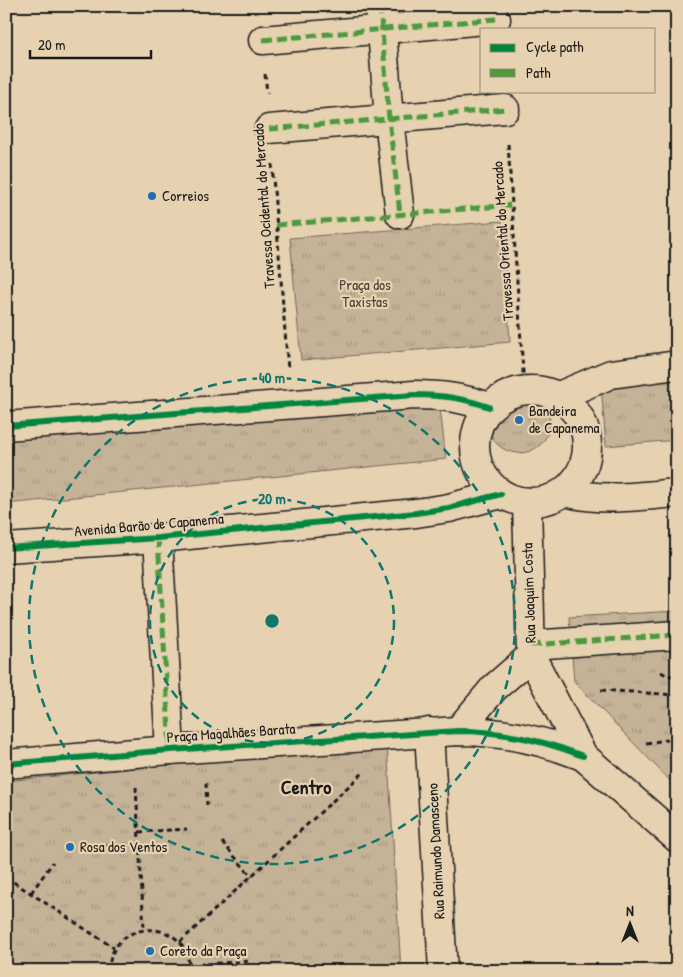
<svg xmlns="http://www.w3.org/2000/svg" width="683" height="977" viewBox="0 0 683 977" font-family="'Patrick Hand',sans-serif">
<defs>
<pattern id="park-tufts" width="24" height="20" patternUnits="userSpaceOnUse" patternTransform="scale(1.25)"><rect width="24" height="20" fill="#c5b398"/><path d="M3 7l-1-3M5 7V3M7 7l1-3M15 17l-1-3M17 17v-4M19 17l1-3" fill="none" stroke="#a99982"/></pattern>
</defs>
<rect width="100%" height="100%" fill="#e6d1b0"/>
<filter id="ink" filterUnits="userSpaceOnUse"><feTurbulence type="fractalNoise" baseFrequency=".02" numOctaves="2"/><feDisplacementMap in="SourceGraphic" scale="10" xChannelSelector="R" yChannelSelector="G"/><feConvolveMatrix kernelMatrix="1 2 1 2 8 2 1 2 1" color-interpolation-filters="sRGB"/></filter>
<g filter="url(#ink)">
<g fill="url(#park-tufts)" stroke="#70685a">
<polygon points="502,221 510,342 301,360 290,238"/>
<polygon points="677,378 677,440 606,446 601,385"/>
<circle cx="519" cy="422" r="31"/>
<polygon points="439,399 446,459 6,504 6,439"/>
<polygon points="677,611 677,788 574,681 569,617"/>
<polygon points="387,743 401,971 6,971 6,781"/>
</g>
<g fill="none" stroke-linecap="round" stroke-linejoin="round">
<g stroke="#1c1c1c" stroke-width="31">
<g id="minor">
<polyline points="380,6 389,119 400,214"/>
<polyline points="263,40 496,19"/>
<polyline points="269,129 505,109"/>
<circle cx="531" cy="446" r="56"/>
<polyline points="559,396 611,374 677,365"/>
<path d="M 6,426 L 414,395 C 442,395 463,398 489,407"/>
<path d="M 565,492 C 602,502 639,496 677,493"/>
<polyline points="527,502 531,656 583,756 677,838"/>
<polyline points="158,538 170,750"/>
<polyline points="6,548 158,538 416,513 449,508 501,494"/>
<polyline points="531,645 677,635"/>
<polyline points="458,731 494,688 531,656"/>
<polyline points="429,732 443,971"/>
<path d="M 6,764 L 170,750 L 458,731 C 503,731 542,740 583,756"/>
</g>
</g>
<g stroke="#1c1c1c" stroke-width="3" stroke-dasharray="5 4" stroke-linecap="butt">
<polyline points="265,74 267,93"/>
<polyline points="508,144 524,387"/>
<polyline points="272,164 288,370"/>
<polyline points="661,672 668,676 677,675"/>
<polyline points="673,676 677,689"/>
<polyline points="601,690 677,695"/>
<polyline points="677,730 674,739 677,746"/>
<polyline points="646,743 674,739"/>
<polyline points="206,783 207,805"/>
<polyline points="136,787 144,929"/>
<polyline points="139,832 187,829"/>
<polyline points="222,842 252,877"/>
<polyline points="95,846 139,844"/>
<polyline points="6,877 114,948"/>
<polyline points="6,892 7,909"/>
<polyline points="31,893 53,862"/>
<polyline points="180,942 363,773"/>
<polyline points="189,965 251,961"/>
<path d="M 109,971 C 109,915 192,917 189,971"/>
</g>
<use href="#minor" stroke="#e6d1b0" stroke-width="28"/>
<g stroke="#4c9a3e" stroke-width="5" stroke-dasharray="10 5" stroke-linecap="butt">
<polyline points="380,6 389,119 400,214"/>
<polyline points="263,40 496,19"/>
<polyline points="269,129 505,109"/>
<polyline points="276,225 513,205"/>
<polyline points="158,538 170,750"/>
<polyline points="531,645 677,635"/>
</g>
<g stroke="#e6d1b0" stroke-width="9">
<g id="cycleway">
<path d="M 6,426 L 414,395 C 442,395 463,398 489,407"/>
<polyline points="6,548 158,538 416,513 449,508 501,494"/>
<path d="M 6,764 L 170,750 L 458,731 C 503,731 542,740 583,756"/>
</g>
</g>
<use href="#cycleway" stroke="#00873e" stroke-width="6"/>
</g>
</g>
<g fill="none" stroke="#0f766e" stroke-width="2.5" stroke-dasharray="9 6">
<circle cx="272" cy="621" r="122"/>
<circle cx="272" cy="621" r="243"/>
</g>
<g fill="#1f6fb2" stroke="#e6d1b0" stroke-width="2">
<circle cx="152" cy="196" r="5"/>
<circle cx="519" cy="420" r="5"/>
<circle cx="70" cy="847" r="5"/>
<circle cx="150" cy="951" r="5"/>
</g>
<g text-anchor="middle" stroke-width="4.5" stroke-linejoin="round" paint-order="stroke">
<g font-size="15" fill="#1c1c1c" stroke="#e6d1b0" text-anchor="start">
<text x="162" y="201">Correios</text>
<text x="529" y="416">Bandeira<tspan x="529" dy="17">de Capanema</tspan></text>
<text x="80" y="852">Rosa dos Ventos</text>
<text x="160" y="956">Coreto da Praça</text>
</g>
<g font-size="15" fill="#1c1c1c" stroke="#e6d1b0">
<text transform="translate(264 206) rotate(-94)" y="5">Travessa Ocidental do Mercado</text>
<text transform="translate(503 241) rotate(-94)" y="5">Travessa Oriental do Mercado</text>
<text transform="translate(149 525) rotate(-5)" y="5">Avenida Barão de Capanema</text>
<text transform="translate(529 593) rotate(-92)" y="5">Rua Joaquim Costa</text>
<text transform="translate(231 733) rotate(-4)" y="5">Praça Magalhães Barata</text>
<text transform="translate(436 851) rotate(-93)" y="5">Rua Raimundo Damasceno</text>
</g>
<g font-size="15" fill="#46423b" stroke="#e6d1b0">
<text x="365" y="290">Praça dos<tspan x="365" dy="17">Taxistas</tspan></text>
</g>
<g font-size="20" font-weight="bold" fill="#1c1c1c" stroke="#e6d1b0">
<text x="306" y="794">Centro</text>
</g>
</g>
<circle cx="272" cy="621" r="8" fill="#0f766e" stroke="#e6d1b0" stroke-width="2.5"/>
<g font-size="15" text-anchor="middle" font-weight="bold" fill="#0f766e" stroke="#e6d1b0" stroke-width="4.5" stroke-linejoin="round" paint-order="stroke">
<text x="272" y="383">40 m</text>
<text x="272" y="504">20 m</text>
</g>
<rect width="683" height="977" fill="none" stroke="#e6d1b0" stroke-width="25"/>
<rect x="12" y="12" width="658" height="952" fill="none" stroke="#1c1c1c" stroke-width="2" filter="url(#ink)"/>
<rect x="480" y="28" width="175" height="65" fill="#e6d1b0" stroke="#958975"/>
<rect x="490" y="44" width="25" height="8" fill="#00873e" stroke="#958975"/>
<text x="526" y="52" font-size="15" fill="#1c1c1c">Cycle path</text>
<rect x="490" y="69" width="25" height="8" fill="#4c9a3e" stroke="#958975"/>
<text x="526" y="78" font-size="15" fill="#1c1c1c">Path</text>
<g transform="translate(630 924)" stroke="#e6d1b0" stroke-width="4" paint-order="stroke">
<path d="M0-4L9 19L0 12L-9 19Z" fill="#1c1c1c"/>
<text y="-8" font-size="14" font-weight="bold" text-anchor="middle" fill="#1c1c1c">N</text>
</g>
<path d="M30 50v8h121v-8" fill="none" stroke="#1c1c1c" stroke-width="2.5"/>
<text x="38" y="50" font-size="15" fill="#1c1c1c" stroke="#e6d1b0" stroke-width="4" paint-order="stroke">20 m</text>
</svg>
